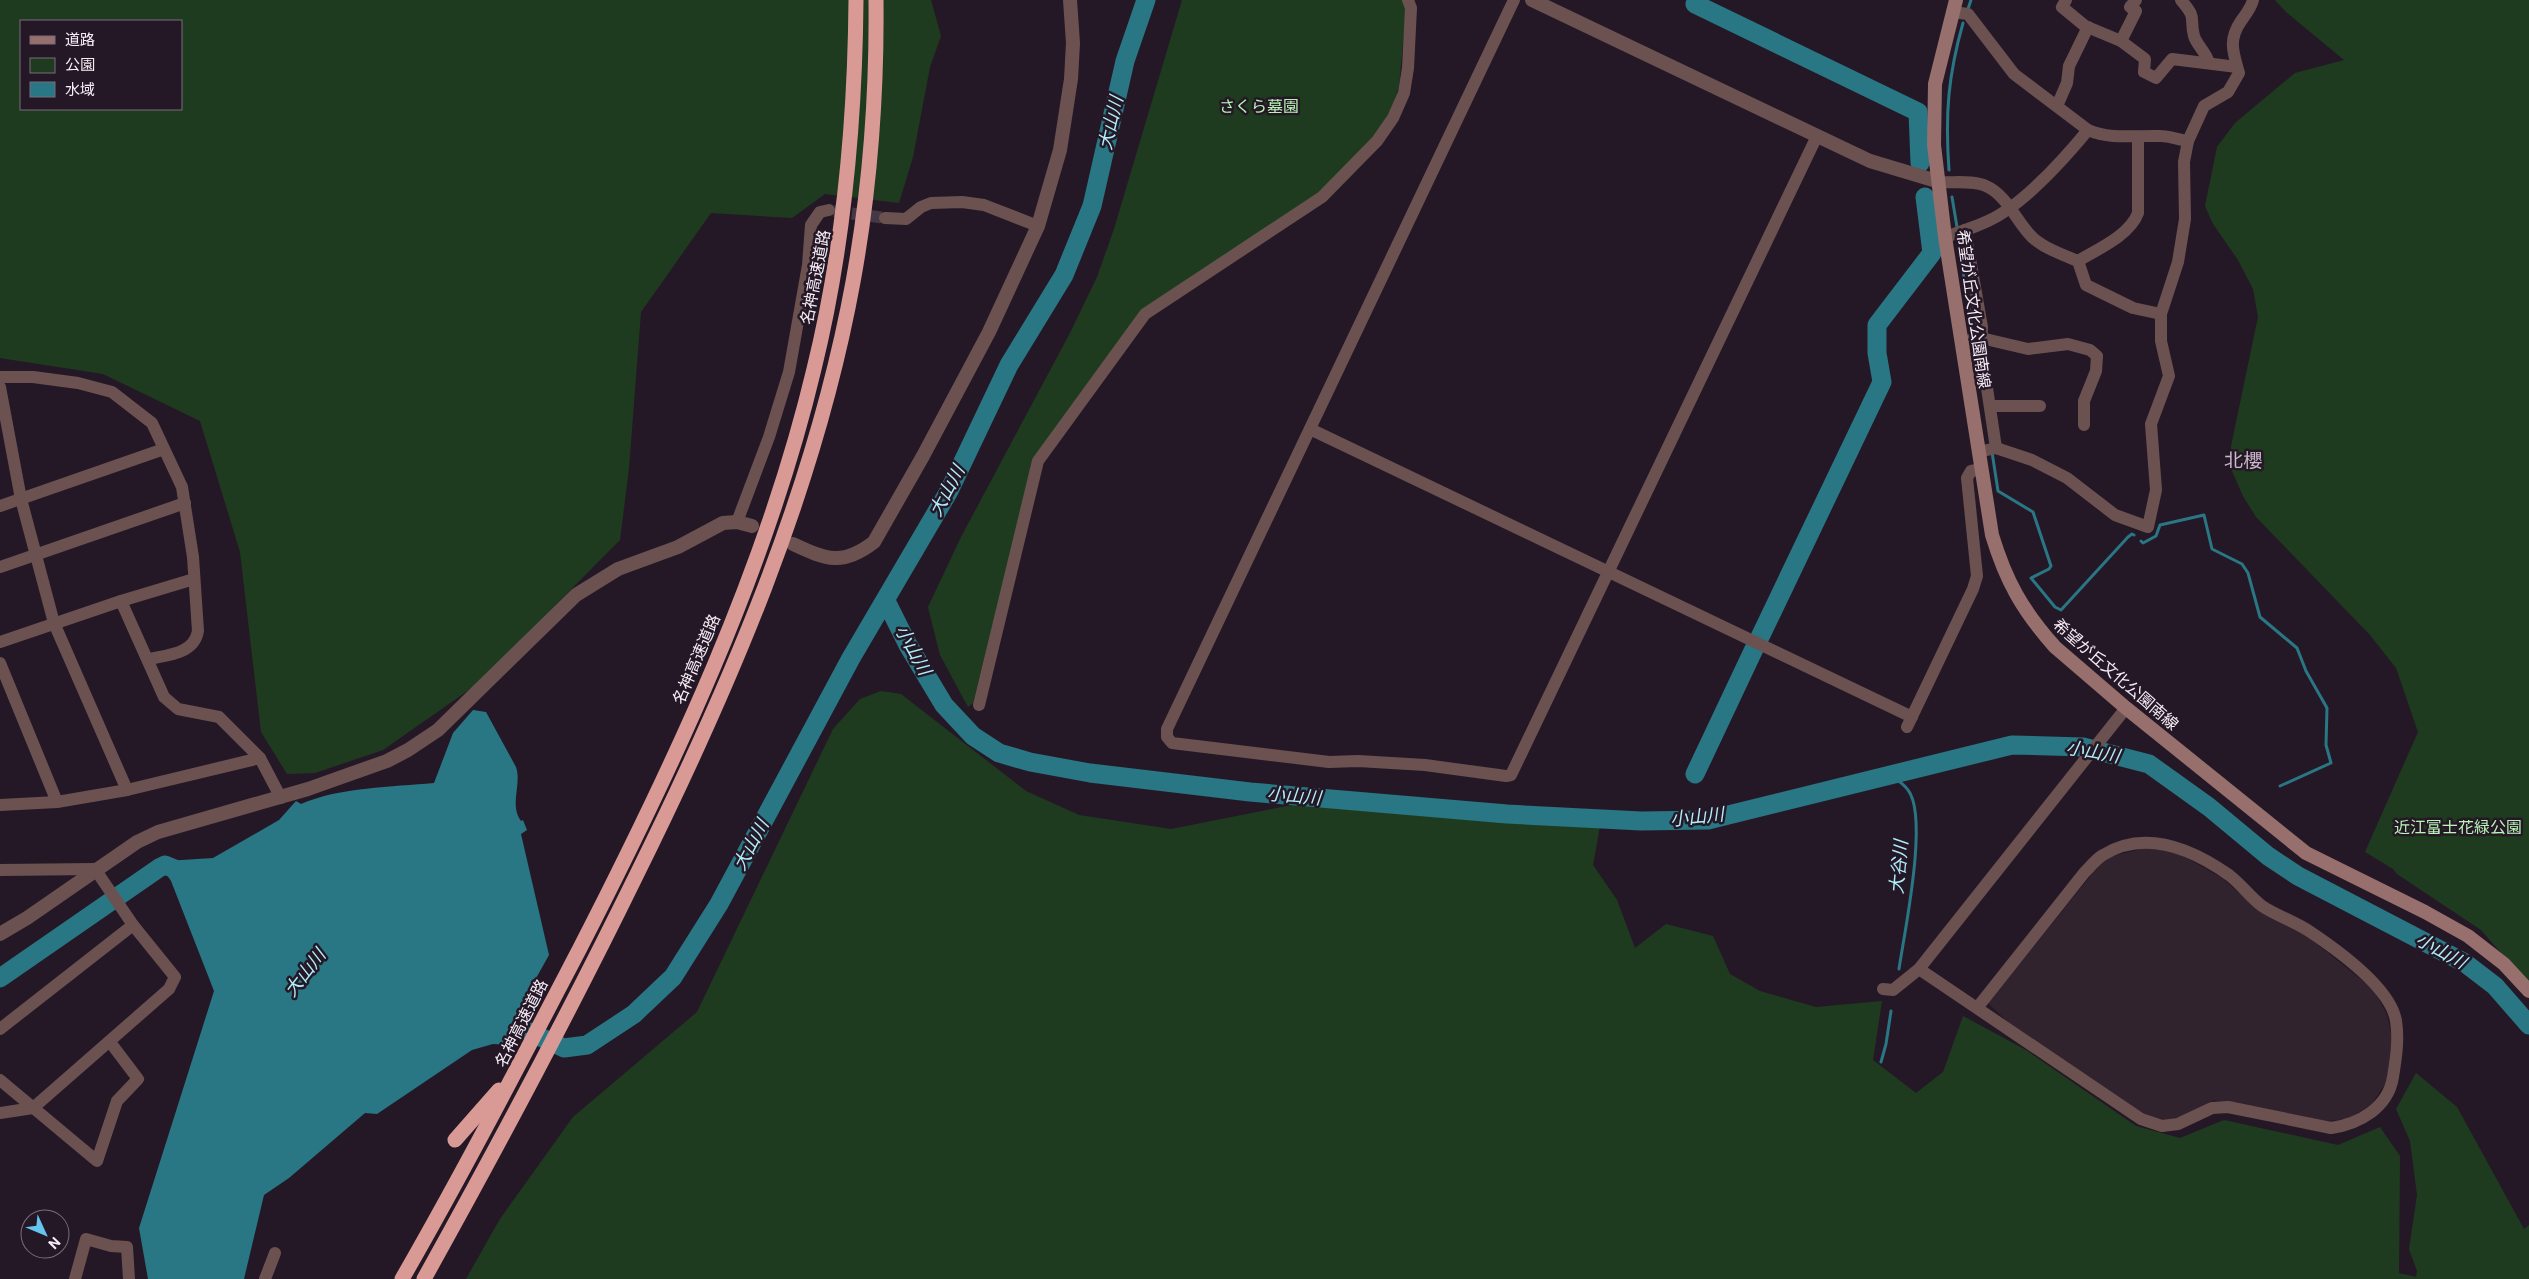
<svg xmlns="http://www.w3.org/2000/svg" width="2529" height="1279" viewBox="0 0 2529 1279" font-family="Roboto,'Noto Sans JP',sans-serif">
<rect width="100%" height="100%" fill="#251826"/>
<polygon fill="#31232e" points="2149,847 2180,854 2222,878 2260,911 2306,935 2374,990 2387,1015 2392,1038 2387,1081 2371,1105 2347,1119 2327,1121 2214,1100 2181,1117 2165,1120 2144,1114 2013,1027 1988,1003 2105,858"/>
<g fill="#1f3b1f" fill-rule="evenodd">
<path d="M 0,0 L 931,0 L 941,36 L 930,67 L 913,157 L 899,203 L 825,194 L 792,218 L 711,213 L 641,312 L 629,468 L 620,540 L 476,685 L 383,750 L 315,773 L 287,774 L 261,732 L 240,552 L 200,421 L 103,374 L 0,358 ZM 21,21 L 181,21 L 181,109 L 21,109 Z"/>
<polygon points="1182,0 1403,0 1406,10 1399,87 1390,113 1375,135 1320,192 1140,313 1034,460 973,703 968,707 940,655 928,607 961,537 1070,333 1097,277 1114,229"/>
<polygon points="2275,0 2529,0 2529,985 2481,930 2397,874 2393,869 2365,852 2418,732 2396,668 2370,635 2256,517 2243,496 2232,471 2231,446 2258,317 2253,289 2238,260 2213,224 2205,206 2217,147 2235,123 2295,73 2344,60 2286,12"/>
<polygon points="881,691 901,694 1026,791 1079,815 1171,829 1302,803 1600,826 1593,865 1617,900 1635,948 1666,924 1713,936 1730,974 1760,991 1816,1007 1882,1001 1873,1060 1916,1093 1943,1072 1963,1016 2026,1050 2136,1126 2180,1138 2224,1120 2338,1145 2380,1127 2400,1156 2399,1273 2416,1277 2417,1271 2409,1249 2417,1195 2410,1141 2396,1109 2416,1073 2457,1107 2524,1229 2529,1225 2529,1279 466,1279 500,1219 573,1117 697,1012 833,729 860,699"/>
</g>
<path fill="#297684" d="M 473,710 L 486,712 L 516,767 C 522,784 509,805 521,821 L 523,820 L 527,830 L 521,834 L 549,955 L 525,998 L 525,1004 L 530,1009 L 511,1045 L 493,1044 L 472,1050 L 377,1114 L 365,1113 L 289,1178 L 264,1195 L 244,1279 L 148,1279 L 139,1228 L 214,991 L 171,881 L 163,869 L 166,861 L 213,858 L 279,820 L 296,801 L 301,804 C 340,787 392,787 434,783 L 453,733 Z"/>
<g fill="none" stroke-linecap="round" stroke-linejoin="round">
<g stroke="#297684" stroke-width="3">
<polyline points="1968,9 1971,0"/>
<path d="M 1949,170 C 1945,115 1948,76 1963,23"/>
<polyline points="1952,197 1957,227"/>
<polyline points="1958,239 1973,333"/>
<polyline points="1992,452 1998,491 2033,512 2051,566 2049,569 2031,578 2055,607 2061,610 2128,537 2132,534 2134,535"/>
<polyline points="2141,541 2143,543 2156,536 2160,525 2204,515 2212,549 2242,564 2248,573 2260,617 2297,648 2306,671 2327,708 2326,745 2331,763 2280,786"/>
<path d="M 1890,775 C 1896,779 1904,784 1908,790 C 1929,817 1904,934 1899,969"/>
<polyline points="1881,1062 1886,1044 1891,1011"/>
</g>
<g stroke="#297684" stroke-width="19">
<polyline points="1697,0 1695,4 1918,112 1920,163"/>
<polyline points="886,601 908,645 944,705 973,736 999,753 1030,762 1090,773 1250,792 1507,814 1641,821 1708,820 2012,745 2083,747 2149,764 2209,807 2268,856 2298,876 2465,963 2495,986 2529,1025"/>
<polyline points="1760,637 1882,382 1877,353 1877,325 1932,253 1925,197"/>
<polyline points="1695,774 1754,649"/>
<polyline points="0,978 159,868 165,865 187,874"/>
<polyline points="502,1011 521,1028 564,1048 587,1045 634,1014 673,977 719,904 851,658 949,491 1009,365 1064,275 1092,206 1125,61 1146,0"/>
</g>
<polyline stroke="#443845" stroke-width="12" stroke-dasharray="12 6" stroke-linecap="butt" points="834,211 885,218"/>
<g stroke="#6b5250" stroke-width="12">
<polyline points="1514,0 1167,729 1167,737 1172,743 1329,762 1358,761 1425,765 1506,776 1511,775 1817,136"/>
<polyline points="2066,0 2062,7 2085,26 2121,41 2145,59 2144,72 2156,78 2172,59 2237,67"/>
<path d="M 2181,0 C 2198,20 2189,16 2194,36 C 2196,44 2206,52 2209,63"/>
<path d="M 1952,12 L 1968,14 L 2014,74 L 2088,130 C 2111,140 2136,135 2161,136 C 2169,136 2179,140 2188,141"/>
<polyline points="2121,41 2136,11 2130,7 2136,0"/>
<polyline points="2057,106 2067,83 2069,66 2088,27"/>
<path d="M 1940,182 C 1954,183 1973,180 1986,186 C 2007,195 2017,223 2033,238 C 2046,249 2063,255 2078,261 L 2086,285 L 2133,308 L 2161,314"/>
<polyline points="885,218 906,219 921,207 931,203 962,202 984,205 1038,226"/>
<polyline points="1965,230 1982,327 1981,348 1996,448"/>
<path d="M 1945,237 C 1960,232 1975,227 1988,221 C 2023,205 2064,159 2088,130"/>
<path d="M 2078,261 C 2098,249 2130,235 2138,213 L 2138,138"/>
<polyline points="1961,342 1981,338 2028,349 2068,344 2090,350 2097,356 2096,371 2084,401 2084,425"/>
<path d="M 0,377 L 33,377 L 78,383 L 112,392 L 152,423 L 182,487 L 193,557 L 198,631 C 194,654 168,655 149,659"/>
<polyline points="0,387 21,499 54,623 127,790"/>
<polyline points="1990,406 2040,406"/>
<polyline points="1310,429 1912,717"/>
<path d="M 1978,452 L 1996,448 L 2032,460 L 2067,478 L 2115,515 L 2148,527 L 2156,490 L 2151,424 L 2169,376 L 2161,341 L 2161,314 L 2178,262 L 2185,219 L 2184,162 L 2188,141 L 2204,106 L 2228,92 L 2239,73 C 2233,52 2228,40 2241,21 C 2246,14 2251,8 2253,0"/>
<polyline points="0,506 164,449"/>
<polyline points="737,522 769,437 789,372 808,265 811,225 820,212 829,210"/>
<polyline points="0,567 185,503"/>
<polyline points="121,601 164,697 178,709 219,717 260,758 281,798"/>
<polyline points="0,642 121,601 194,579"/>
<polyline points="0,663 57,802"/>
<polyline points="979,705 1038,461 1145,314 1322,197 1377,141 1393,118 1404,93 1408,68 1411,8 1408,0"/>
<polyline points="1907,727 1973,589 1977,576 1967,478 1971,471 1981,469"/>
<polyline points="0,805 57,802 127,790 260,758"/>
<polyline points="0,870 95,869 133,925 175,977 169,989 33,1108 0,1113"/>
<path d="M 1919,969 L 2141,1119 L 2162,1126 L 2178,1124 L 2212,1108 L 2228,1107 L 2331,1128 C 2359,1124 2388,1108 2393,1077 C 2396,1058 2399,1040 2396,1021 C 2391,988 2336,949 2309,931 C 2294,921 2277,916 2262,906 C 2250,897 2241,884 2229,875 C 2192,849 2145,829 2103,855 C 2096,859 2090,867 2084,873 L 1977,1008"/>
<polyline points="1883,989 1893,990 1919,969 2126,708"/>
<polyline points="0,1029 133,925"/>
<polyline points="0,1080 97,1161 117,1101 138,1079 110,1042"/>
<polyline points="75,1279 86,1239 111,1246 127,1247 129,1279"/>
<polyline points="265,1279 275,1253"/>
</g>
<g stroke="#6b5250" stroke-width="14">
<polyline points="1532,0 1870,161 1940,182"/>
<path d="M 793,544 C 827,560 843,566 874,542 L 923,456 L 989,332 L 1038,226 L 1060,150 L 1071,79 L 1073,43 L 1070,0"/>
<polyline points="0,934 27,918 137,842 158,832 308,789 387,761 408,750 438,730 576,595 618,569 678,547 723,523 737,522 752,526"/>
</g>
<path stroke="#976f6c" stroke-width="14" d="M 1956,0 L 1935,84 L 1934,145 L 1945,237 L 1992,535 C 2006,581 2022,610 2055,647 L 2126,708 L 2306,853 L 2425,912 L 2468,936 L 2504,964 L 2529,991"/>
<g stroke="#d99a96" stroke-width="15">
<polyline points="455,1140 499,1090"/>
<path d="M 402,1279 C 464,1171 521,1061 579,950 C 673,767 766,571 814,369 C 844,247 855,125 856,0"/>
<path d="M 424,1279 C 498,1146 569,1013 636,876 C 729,688 815,490 853,282 C 870,189 877,94 876,0"/>
</g>
</g>
<g text-anchor="middle" stroke-width="5" stroke-linejoin="round" paint-order="stroke">
<g font-size="16" fill="#b7f4b5" stroke="#251826">
<text x="1259" y="112">さくら墓園</text>
<text x="2458" y="833">近江富士花緑公園</text>
</g>
<g font-size="16" fill="#f6edf7" stroke="#251826">
<text transform="translate(815 277) rotate(-79)" y="6">名神高速道路</text>
<text transform="translate(1974 309) rotate(82)" y="6">希望が丘文化公園南線</text>
<text transform="translate(696 659) rotate(-67)" y="6">名神高速道路</text>
<text transform="translate(2116 674) rotate(41)" y="6">希望が丘文化公園南線</text>
<text transform="translate(521 1023) rotate(-63)" y="6">名神高速道路</text>
</g>
<g font-size="18" font-style="italic" fill="#b1eefb" stroke="#251826">
<text transform="translate(1111 123) rotate(-77)" y="6">大山川</text>
<text transform="translate(947 491) rotate(-62)" y="6">大山川</text>
<text transform="translate(913 650) rotate(61)" y="6">小山川</text>
<text transform="translate(2093 752) rotate(10)" y="6">小山川</text>
<text transform="translate(1294 796) rotate(5)" y="6">小山川</text>
<text transform="translate(1697 817) rotate(-6)" y="6">小山川</text>
<text transform="translate(751 845) rotate(-62)" y="6">大山川</text>
<text transform="translate(1899 867) rotate(-85)" y="6">大谷川</text>
<text transform="translate(2441 951) rotate(29)" y="6">小山川</text>
<text transform="translate(305 973) rotate(-52)" y="6">大山川</text>
</g>
<g font-size="19" fill="#c9b8ca" stroke="#251826">
<text x="2243" y="467">北櫻</text>
</g>
</g>
<rect x="20" y="20" width="162" height="90" fill="#251826" stroke="#796d7a"/>
<rect x="30" y="36" width="25" height="8" fill="#976f6c" stroke="#796d7a"/>
<text x="65" y="45" font-size="15" fill="#f6edf7">道路</text>
<rect x="30" y="58" width="25" height="15" fill="#1f3b1f" stroke="#796d7a"/>
<text x="65" y="70" font-size="15" fill="#f6edf7">公園</text>
<rect x="30" y="82" width="25" height="15" fill="#297684" stroke="#796d7a"/>
<text x="65" y="95" font-size="15" fill="#f6edf7">水域</text>
<g transform="translate(45 1234) rotate(134)"><circle r="24" fill="#251826" stroke="#796d7a"/>
<path d="M0-4L9 19L0 12L-9 19Z" fill="#64c5ee"/>
<text y="-8" font-size="14" font-weight="bold" text-anchor="middle" fill="#f6edf7">N</text>
</g>
</svg>
